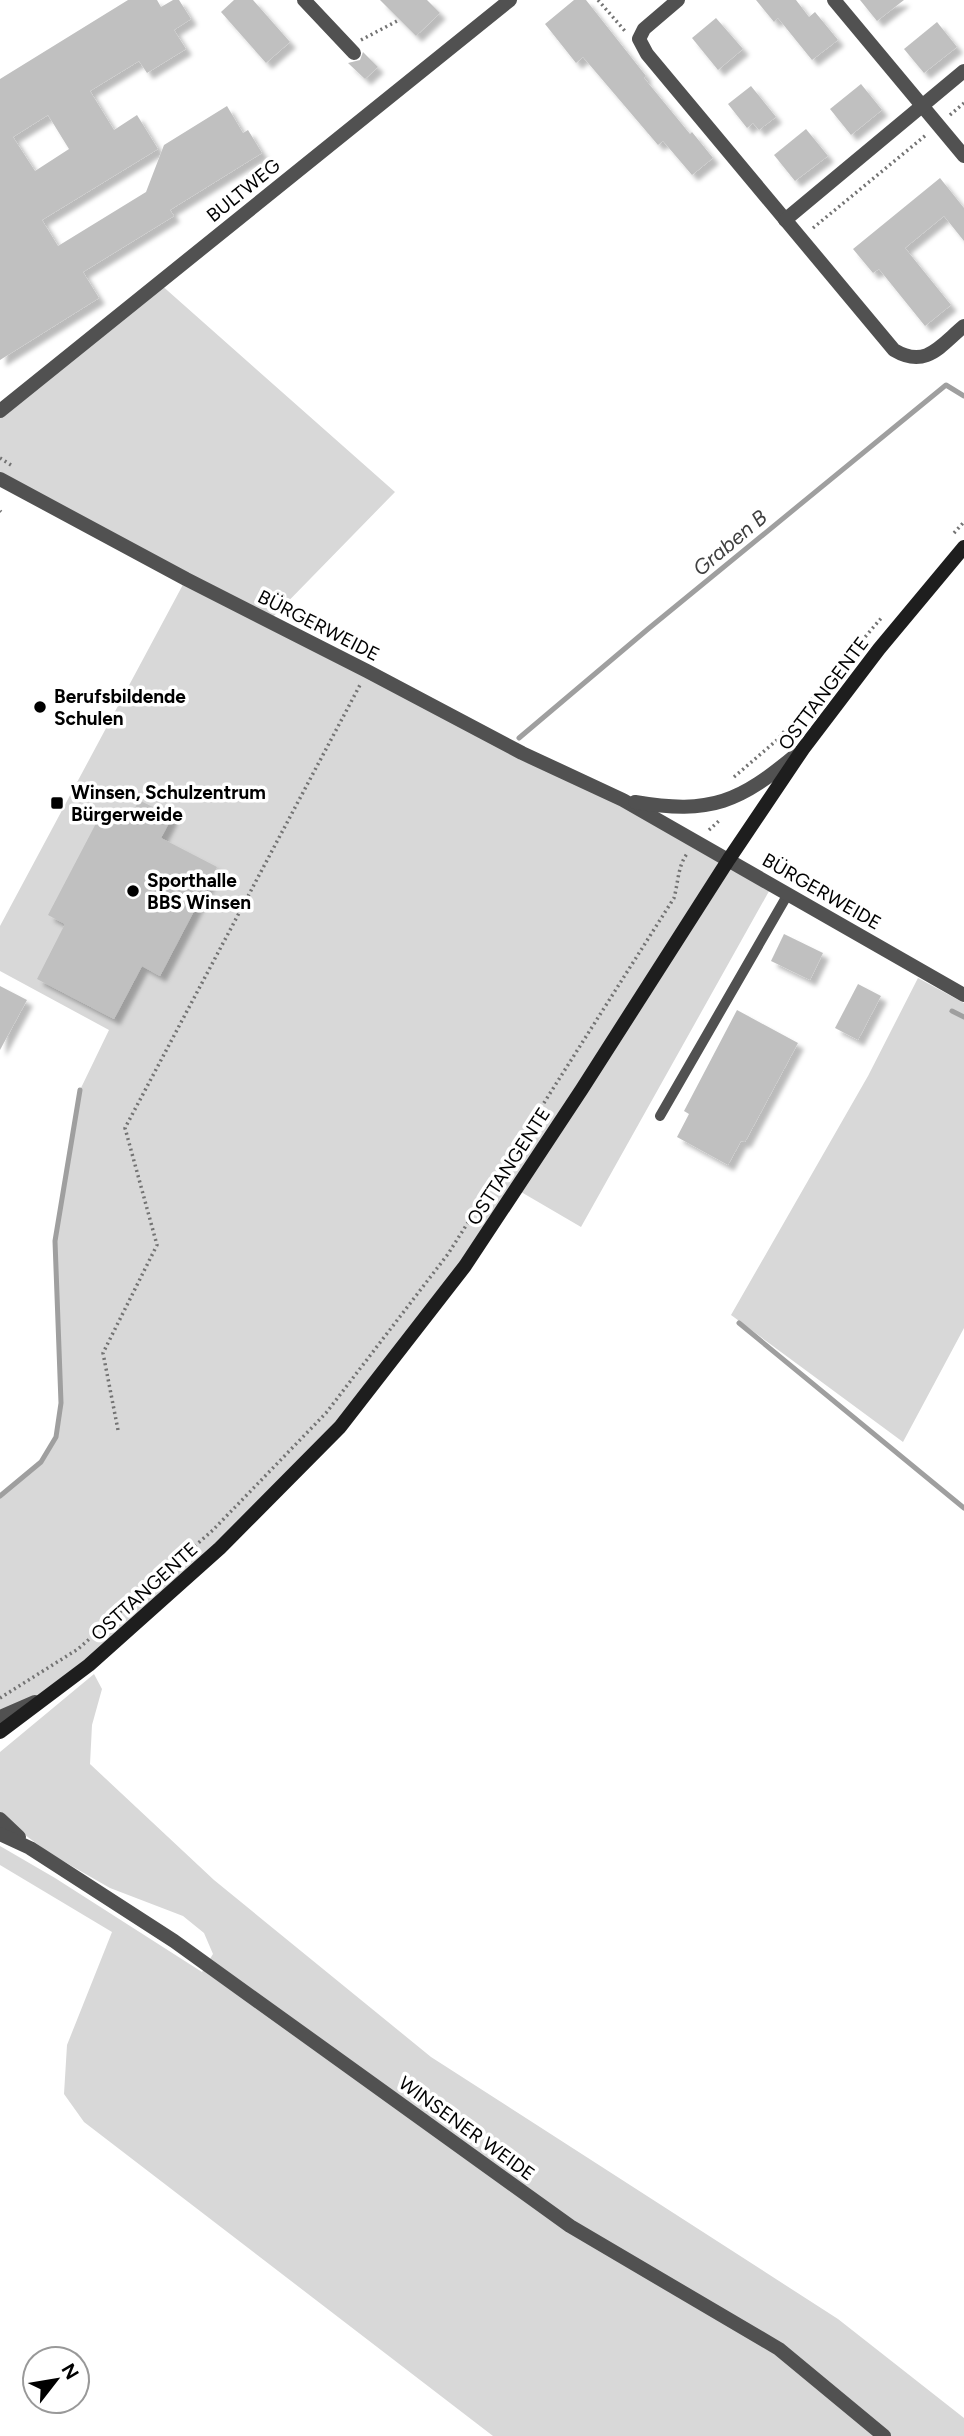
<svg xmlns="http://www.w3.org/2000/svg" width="964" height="2436" viewBox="0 0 964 2436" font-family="Figtree,sans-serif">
<defs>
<filter id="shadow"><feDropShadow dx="6" dy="6" stdDeviation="2" flood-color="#0004"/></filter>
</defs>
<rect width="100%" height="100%" fill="#fff"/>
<g fill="#d8d8d8">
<polygon points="159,283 395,492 269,621 773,884 581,1227 516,1189 340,1427 220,1548 0,1732 0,1496 41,1462 56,1437 61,1403 55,1241 80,1090 109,1030 0,971 0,926 186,579 0,479 0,412"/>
<polygon points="918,978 964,1003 964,1328 903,1442 731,1315 868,1076"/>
<polygon points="94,1674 102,1689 92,1725 90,1764 214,1880 431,2057 838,2319 964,2418 964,2436 493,2436 84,2122 64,2094 67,2045 112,1932 0,1865 0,1846 55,1878 202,1972 213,1954 204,1933 183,1916 110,1888 49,1853 0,1816 0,1752"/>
</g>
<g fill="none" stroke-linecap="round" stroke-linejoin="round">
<g stroke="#9f9f9f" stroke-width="5">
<polyline points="519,738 648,629 946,385 964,396"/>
<polyline points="952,1011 964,1017"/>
<polyline points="739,1323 964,1508"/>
<polyline points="0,1496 41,1462 56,1437 61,1403 55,1241 80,1090"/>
</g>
</g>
<g fill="#c0c0c0" fill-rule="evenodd" filter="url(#shadow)">
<path d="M 128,0 L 157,0 L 161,7 L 173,0 L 179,0 L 191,19 L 174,30 L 186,49 L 147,73 L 139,61 L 90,91 L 114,130 L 137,115 L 158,149 L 42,220 L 58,246 L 146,192 L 164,145 L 227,106 L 243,133 L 248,130 L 262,153 L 170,210 L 174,216 L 83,272 L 99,298 L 0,360 L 0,79 ZM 48,115 L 69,149 L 35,171 L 13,137 Z"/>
<polygon points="234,0 253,0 290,42 266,63 221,12"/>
<polygon points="380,0 427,0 440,13 416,36"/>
<polygon points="574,0 586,0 646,76 644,78 690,134 692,132 713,158 692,175 663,141 658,145 583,57 576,63 545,24"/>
<polygon points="756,0 796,0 809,17 815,12 838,40 812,60 778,18 774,22"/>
<polygon points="860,0 904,0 877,21"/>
<polygon points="716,18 743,49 718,70 692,38"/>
<polygon points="937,22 957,47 924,73 904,49"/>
<polygon points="363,52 378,67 365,79 348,63 360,60"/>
<polygon points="861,84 882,110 851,135 830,109"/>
<polygon points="751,86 776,117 759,130 753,123 747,128 728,104"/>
<polygon points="806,129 828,156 795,181 774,155"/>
<polygon points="940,178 964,208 964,241 944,216 905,248 951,305 925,326 879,269 873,273 853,249"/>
<polygon points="139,800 172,817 161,838 217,867 160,976 142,966 114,1019 37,979 65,924 48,915 103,810 128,822"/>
<polygon points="784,934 823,953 810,980 771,961"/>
<polygon points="858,984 881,996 858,1040 835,1028"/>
<polygon points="0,986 27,1000 0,1050"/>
<polygon points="737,1010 798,1043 745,1142 741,1141 728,1165 677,1137 689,1114 684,1111"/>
</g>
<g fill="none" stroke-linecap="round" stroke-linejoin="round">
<g stroke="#737373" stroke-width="3.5" stroke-dasharray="2 3.5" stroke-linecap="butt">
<polyline points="598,0 625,31"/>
<polyline points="361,40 399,20"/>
<polyline points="950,115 964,103"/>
<polyline points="813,228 926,135"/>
<polyline points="0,458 11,465"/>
<polyline points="0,511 1,512"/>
<polyline points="954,533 964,522"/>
<polyline points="734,777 777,740 883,616"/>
<polyline points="709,830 721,819"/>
<polyline points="118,1430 103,1353 157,1245 125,1128 360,685"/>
<path d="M 0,1698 L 78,1649 L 213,1530 L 326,1413 L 448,1254 L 674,898 C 678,884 678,865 687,854"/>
</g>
<polyline stroke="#515151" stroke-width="10" points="660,1116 788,894"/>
<g stroke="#515151" stroke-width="14">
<polyline points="304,0 354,53"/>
<path d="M 678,0 L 644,29 L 639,39 L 647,54 L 894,350 C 926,369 940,346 964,326"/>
<polyline points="834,0 964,156"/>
<polyline points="785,220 964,71"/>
<polyline points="0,411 510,0"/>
<polyline points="0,479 186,579 367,671 522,753 623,800 964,995"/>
<path d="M 635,802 C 711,815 740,802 798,753"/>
<polyline points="0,1717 35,1702"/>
<polyline points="0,1819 19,1837"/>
<polyline points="0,1834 30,1848 174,1941 570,2226 779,2349 884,2436"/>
</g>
<polyline stroke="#1e1e1e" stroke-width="14" points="0,1732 89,1665 220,1548 340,1427 465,1266 582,1089 729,859 803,749 879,649 964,547"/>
</g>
<g fill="#000" stroke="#fff" stroke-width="2.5">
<circle cx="40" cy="707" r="7"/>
<rect x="50" y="796" width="14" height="14" rx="3.5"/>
<circle cx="133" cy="891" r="7"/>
</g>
<g text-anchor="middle" stroke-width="7" stroke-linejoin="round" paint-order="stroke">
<g font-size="19" fill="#000" stroke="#fff">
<text transform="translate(243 190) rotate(-39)" y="7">BULTWEG</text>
<text transform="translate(319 625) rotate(27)" y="7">BÜRGERWEIDE</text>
<text transform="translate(823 693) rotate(-53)" y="7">OSTTANGENTE</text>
<text transform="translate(822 891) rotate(30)" y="7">BÜRGERWEIDE</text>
<text transform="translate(508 1166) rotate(-57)" y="7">OSTTANGENTE</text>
<text transform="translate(144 1591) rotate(-42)" y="7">OSTTANGENTE</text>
<text transform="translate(467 2128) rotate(36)" y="7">WINSENER WEIDE</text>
</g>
<g font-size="19" font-weight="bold" fill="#000" stroke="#fff" text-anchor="start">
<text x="54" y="703">Berufsbildende<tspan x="54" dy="22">Schulen</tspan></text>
<text x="71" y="799">Winsen, Schulzentrum<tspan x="71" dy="22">Bürgerweide</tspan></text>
<text x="147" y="887">Sporthalle<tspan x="147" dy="22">BBS Winsen</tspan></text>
</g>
<g font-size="21" font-style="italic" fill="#404040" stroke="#fff">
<text transform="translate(730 543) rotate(-40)" y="7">Graben B</text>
</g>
</g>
<g transform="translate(56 2380) rotate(59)"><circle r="33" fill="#ffffff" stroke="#999999" stroke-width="2"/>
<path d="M0-5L12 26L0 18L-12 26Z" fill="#000000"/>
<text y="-10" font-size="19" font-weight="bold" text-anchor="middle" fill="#000000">N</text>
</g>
</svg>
